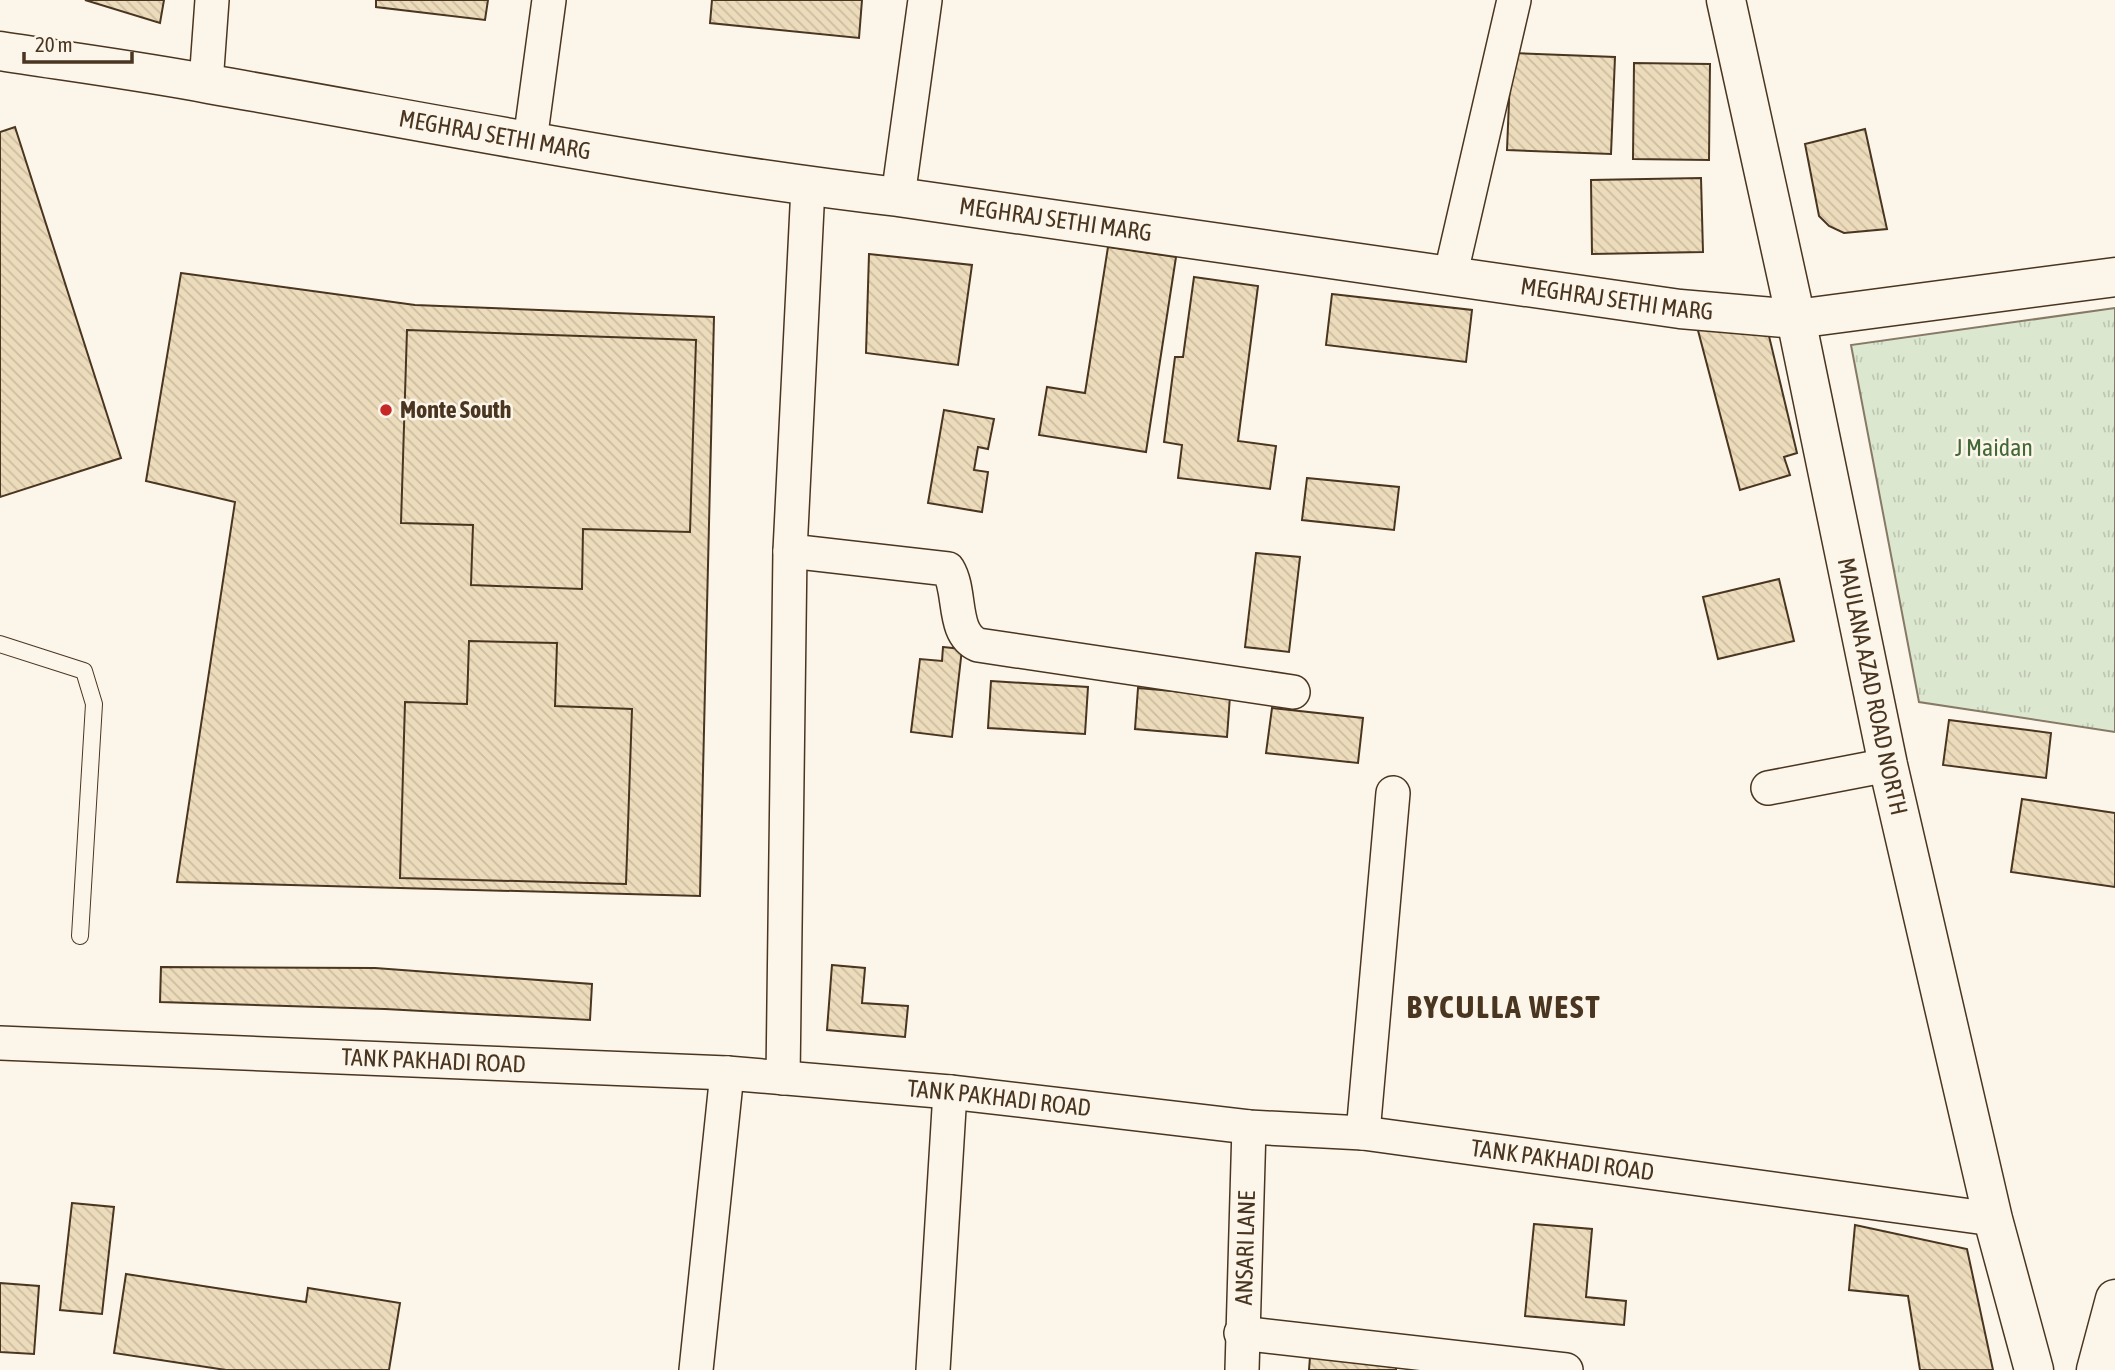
<svg xmlns="http://www.w3.org/2000/svg" width="2115" height="1370" viewBox="0 0 2115 1370" font-family="'Asap Condensed',sans-serif">
<defs>
<pattern id="park-tufts" width="24" height="20" patternUnits="userSpaceOnUse" patternTransform="scale(1.75)"><rect width="24" height="20" fill="#dce7d0"/><path d="M3 7l-1-3M5 7V3M7 7l1-3M15 17l-1-3M17 17v-4M19 17l1-3" fill="none" stroke="#bec7b2"/></pattern>
<pattern id="building-back-hatch" width="6" height="6" patternUnits="userSpaceOnUse" patternTransform="scale(1.75)"><rect width="6" height="6" fill="#ecdcbc"/><path d="M-1 5l2 2M0 0l6 6M5-1l2 2" fill="none" stroke="#ccbda1"/></pattern>
</defs>
<rect width="100%" height="100%" fill="#fbf6e9"/>
<polygon fill="url(#park-tufts)" stroke="#887966" stroke-width="2" points="2115,308 2115,732 1919,702 1851,345"/>
<g fill="url(#building-back-hatch)" stroke="#4a3520" stroke-width="2">
<polygon points="85,0 164,0 160,23"/>
<polygon points="376,0 488,0 485,20 376,7"/>
<polygon points="712,0 862,0 859,38 710,23"/>
<polygon points="1511,53 1615,57 1611,154 1507,150"/>
<polygon points="1634,63 1710,64 1709,160 1633,159"/>
<polygon points="15,127 121,458 0,497 0,132"/>
<polygon points="1865,129 1887,229 1844,233 1829,226 1819,216 1805,144"/>
<polygon points="1701,178 1703,252 1592,254 1591,180"/>
<polygon points="1108,247 1176,257 1146,452 1039,435 1047,387 1085,393"/>
<polygon points="869,254 972,265 958,365 866,353"/>
<polygon points="181,273 415,305 714,317 700,896 177,882 235,502 146,481"/>
<polygon points="1194,277 1258,286 1238,441 1276,446 1270,489 1178,478 1182,445 1164,442 1175,357 1183,357"/>
<polygon points="1332,294 1472,310 1466,362 1326,345"/>
<polygon points="1695,319 1769,336 1797,453 1784,457 1790,475 1740,490"/>
<polygon points="407,330 696,340 690,532 583,529 582,589 471,585 473,525 401,523"/>
<polygon points="944,410 994,419 988,449 978,447 974,470 988,472 982,512 928,503"/>
<polygon points="1307,478 1399,487 1394,530 1302,520"/>
<polygon points="1256,553 1300,557 1289,652 1245,647"/>
<polygon points="1779,579 1794,641 1718,659 1703,597"/>
<polygon points="469,641 557,643 555,706 632,709 626,884 400,878 405,702 467,704"/>
<polygon points="943,647 962,649 952,737 911,732 920,659 942,661"/>
<polygon points="991,681 1088,687 1085,734 988,728"/>
<polygon points="1138,688 1230,696 1227,737 1135,729"/>
<polygon points="1272,708 1363,718 1358,763 1266,753"/>
<polygon points="1949,720 2051,733 2046,778 1943,765"/>
<polygon points="2022,799 2115,813 2115,887 2011,872"/>
<polygon points="832,965 865,968 862,1003 908,1006 905,1037 827,1030"/>
<polygon points="161,967 375,968 592,984 590,1020 385,1009 160,1002"/>
<polygon points="72,1203 114,1207 102,1314 60,1310"/>
<polygon points="1534,1224 1592,1229 1586,1297 1626,1301 1624,1325 1525,1316"/>
<polygon points="1855,1225 1967,1249 1993,1370 1920,1370 1908,1296 1849,1290"/>
<polygon points="126,1274 306,1302 308,1288 400,1303 389,1370 226,1370 114,1353"/>
<polygon points="0,1283 39,1286 34,1354 0,1352"/>
<polygon points="1310,1357 1396,1363 1396,1370 1309,1370"/>
</g>
<g fill="none" stroke-linecap="round" stroke-linejoin="round">
<g stroke="#4a3520" stroke-width="18">
<polyline id="service" points="0,644 84,671 94,704 80,936"/>
</g>
<g stroke="#4a3520" stroke-width="36">
<g id="minor">
<polyline points="206,83 212,0"/>
<polyline points="530,141 549,0"/>
<polyline points="898,197 925,0"/>
<polyline points="1450,277 1514,0"/>
<path d="M 790,551 L 948,569 C 962,592 951,633 978,645 L 1293,692"/>
<polyline points="1768,788 1888,765"/>
<path id="s1" d="M 0,1043 L 727,1073 L 950,1092 L 1249,1127 L 1363,1133 L 1993,1219"/>
<polyline points="783,1078 790,551 808,187"/>
<polyline points="1363,1133 1393,793"/>
<polyline points="1241,1333 1566,1370"/>
<polyline points="696,1370 727,1073"/>
<polyline points="933,1370 950,1092"/>
<path id="s2" d="M 1242,1370 L 1249,1127"/>
</g>
</g>
<g stroke="#4a3520" stroke-width="41">
<g id="tertiary">
<path id="s3" d="M 1726,0 L 1796,319 L 1888,765 L 1993,1219 L 2034,1370"/>
<path id="s4" d="M 0,51 C 70,62 140,71 209,84 C 438,124 667,170 898,197 L 1680,309 L 1796,319 L 2115,277"/>
<polyline points="2096,1370 2115,1299"/>
</g>
</g>
<use href="#service" stroke="#fbf6e9" stroke-width="16"/>
<use href="#minor" stroke="#fbf6e9" stroke-width="33"/>
<use href="#tertiary" stroke="#fbf6e9" stroke-width="38"/>
</g>
<circle fill="#c62828" stroke="#fbf6e9" stroke-width="2.5" cx="386" cy="410" r="7"/>
<g text-anchor="middle" stroke-width="5" stroke-linejoin="round" paint-order="stroke">
<g font-size="24" fill="#4a3520" stroke="#fbf6e9">
<text dy="8" stroke="none"><textPath href="#s4" startOffset="502">MEGHRAJ SETHI MARG</textPath></text>
<text dy="8" stroke="none"><textPath href="#s4" startOffset="1069">MEGHRAJ SETHI MARG</textPath></text>
<text dy="8" stroke="none"><textPath href="#s4" startOffset="1636">MEGHRAJ SETHI MARG</textPath></text>
<text dy="8" stroke="none"><textPath href="#s3" startOffset="702">MAULANA AZAD ROAD NORTH</textPath></text>
<text dy="8" stroke="none"><textPath href="#s1" startOffset="434">TANK PAKHADI ROAD</textPath></text>
<text dy="8" stroke="none"><textPath href="#s1" startOffset="1001">TANK PAKHADI ROAD</textPath></text>
<text dy="8" stroke="none"><textPath href="#s1" startOffset="1568">TANK PAKHADI ROAD</textPath></text>
<text dy="8" stroke="none"><textPath href="#s2" startOffset="122">ANSARI LANE</textPath></text>
</g>
<g font-size="24" font-weight="bold" fill="#4a3520" stroke="#fbf6e9" text-anchor="start">
<text x="400" y="418">Monte South</text>
</g>
<g font-size="24" fill="#436837" stroke="#fbf6e9">
<text x="1994" y="456">J Maidan</text>
</g>
<g font-size="32" font-weight="bold" letter-spacing="2" fill="#4a3520" stroke="#fbf6e9">
<text x="1504" y="1018">BYCULLA WEST</text>
</g>
</g>
<path d="M24 52v10h108v-10" fill="none" stroke="#4a3520" stroke-width="3.5"/>
<text x="35" y="52" font-size="21" fill="#4a3520" stroke="#fbf6e9" stroke-width="5" paint-order="stroke">20 m</text>
</svg>
